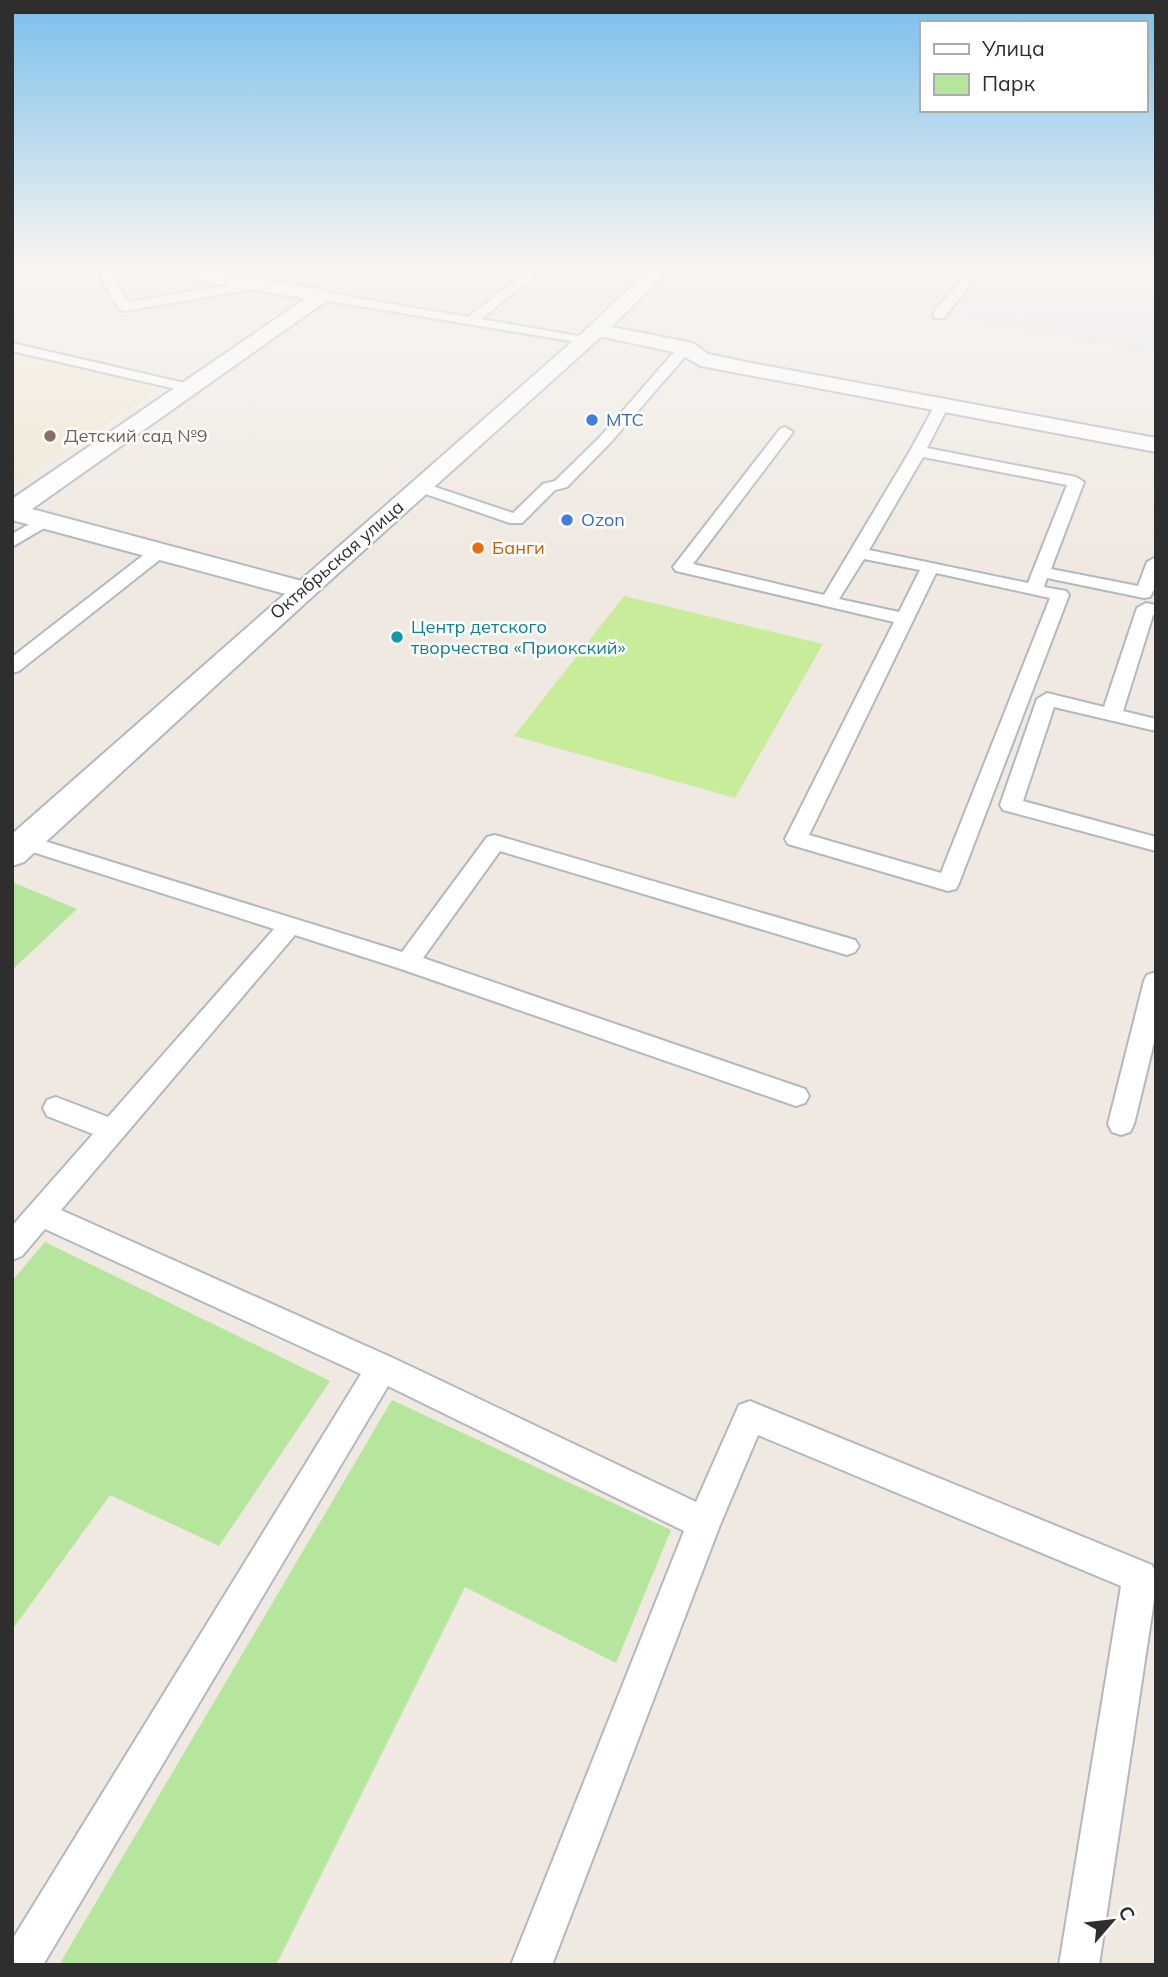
<svg xmlns="http://www.w3.org/2000/svg" width="1168" height="1977" viewBox="0 0 1168 1977" font-family="Mulish,sans-serif">
<rect width="100%" height="100%" fill="#efe9e1"/>
<polygon fill="#e3e1e8" points="974,267 1104,267 1156,275 1156,351 945,316"/>
<polygon fill="#f0e6d1" points="12,353 163,386 12,485"/>
<g fill="#b6e59e">
<polygon points="12,882 77,909 12,970"/>
<polygon points="45,1242 330,1381 219,1546 110,1495 12,1630 12,1281"/>
<polygon points="392,1400 671,1530 616,1663 465,1587 276,1965 59,1965"/>
</g>
<polygon fill="#c9ec9a" points="624,596 823,644 735,798 514,736"/>
<g fill="none" stroke-linecap="round" stroke-linejoin="round">
<g stroke="#b4b7c1" stroke-width="4">
<g id="service">
<polygon points="102,267 114,267 113,279 129,302 259,280 265,284 259,288 125,311 120,310 101,279"/>
<polygon points="532,267 546,267 481,319 584,337 591,341 589,344 323,300 317,296 323,292 468,317"/>
<polygon points="971,267 983,267 944,318 934,318 934,312"/>
<polygon points="12,343 189,384 196,388 189,392 12,351"/>
<polygon points="685,344 690,345 690,351 610,443 567,487 555,490 522,523 510,523 414,490 412,487 420,482 513,513 543,484 555,481 600,437 680,345"/>
<path d="M 942,401 L 949,405 L 927,448 L 1076,477 L 1084,482 L 1051,569 L 1138,586 L 1147,562 L 1156,557 L 1156,586 L 1150,597 L 1144,598 L 1047,578 L 1044,587 L 1066,591 L 1069,595 L 959,883 L 956,889 L 948,891 L 788,844 L 785,839 L 894,622 L 676,571 L 673,567 L 780,429 L 785,427 L 793,432 L 693,564 L 824,595 L 910,451 L 935,405 ZM 923,457 L 1067,485 L 1028,583 L 869,550 ZM 864,559 L 920,570 L 899,612 L 839,599 ZM 936,573 L 1050,598 L 941,873 L 809,835 Z"/>
<polygon points="45,515 51,516 53,520 51,524 12,547 12,534"/>
<polygon points="161,545 170,550 167,554 19,671 12,673 12,657 155,546"/>
<polygon points="1146,603 1156,605 1156,615 1153,615 1123,711 1156,719 1156,731 1054,707 1023,801 1156,837 1156,851 1003,810 1000,805 1037,699 1047,693 1104,707 1137,608"/>
<polygon points="25,835 402,952 487,837 495,835 855,940 859,946 855,952 847,955 500,851 423,958 805,1089 809,1096 805,1103 796,1106 398,968 295,935 61,1210 393,1358 696,1502 739,1405 750,1401 1152,1565 1156,1574 1156,1587 1099,1965 1059,1965 1121,1586 758,1435 720,1525 552,1965 511,1965 684,1531 388,1386 43,1965 12,1965 12,1940 361,1374 45,1229 22,1256 12,1260 12,1226 93,1134 47,1116 43,1108 47,1100 56,1097 108,1117 274,929 17,847 14,842 17,837"/>
<polygon points="1156,972 1156,1034 1134,1124 1130,1132 1121,1135 1112,1132 1108,1124 1144,981 1147,975"/>
</g>
</g>
<g stroke="#b4b7c1" stroke-width="4">
<g id="minor">
<polygon points="150,267 193,267 323,290 330,292 333,296 32,509 313,584 317,590 313,596 303,598 293,596 12,520 12,499 305,299 160,273"/>
<polygon points="597,324 693,343 708,354 756,364 1156,438 1156,452 701,366 678,353 590,334 586,330 590,326"/>
</g>
</g>
<g stroke="#b4b7c1" stroke-width="4">
<polygon id="secondary" points="651,267 672,267 604,334 313,596 24,862 12,866 12,834 590,326"/>
</g>
<use href="#service" fill="#fff" fill-rule="evenodd"/>
<use href="#minor" fill="#fff" fill-rule="evenodd"/>
<use href="#secondary" fill="#fff" fill-rule="evenodd"/>
</g>
<linearGradient id="sky" x2="0" y2="1"><stop stop-color="#7abfeb"/><stop offset="0.49" stop-color="#f8f5f2"/><stop offset="1" stop-color="#f8f5f2" stop-opacity="0"/></linearGradient>
<rect width="1168" height="544" fill="url(#sky)"/>
<g fill="#3f7fe0" stroke="#fff" stroke-width="2.5">
<circle cx="592" cy="420" r="7"/>
<circle cx="567" cy="520" r="7"/>
</g>
<circle fill="#8d6e63" stroke="#fff" stroke-width="2.5" cx="50" cy="436" r="7"/>
<circle fill="#e8710a" stroke="#fff" stroke-width="2.5" cx="478" cy="548" r="7"/>
<circle fill="#0f9aa8" stroke="#fff" stroke-width="2.5" cx="397" cy="637" r="7"/>
<g text-anchor="middle" stroke-width="5" stroke-linejoin="round" paint-order="stroke">
<g font-size="18" fill="#366cbe" stroke="#fff" text-anchor="start">
<text x="606" y="426">МТС</text>
<text x="581" y="526">Ozon</text>
</g>
<g font-size="18" fill="#785e54" stroke="#fff" text-anchor="start">
<text x="64" y="442">Детский сад №9</text>
</g>
<g font-size="18" fill="#c56008" stroke="#fff" text-anchor="start">
<text x="492" y="554">Банги</text>
</g>
<g font-size="18" fill="#2e2e2e" stroke="#fff">
<text transform="translate(337 560) rotate(-41)" y="6">Октябрьская улица</text>
</g>
<g font-size="18" fill="#0d838f" stroke="#fff" text-anchor="start">
<text x="411" y="633">Центр детского<tspan x="411" dy="21">творчества «Приокский»</tspan></text>
</g>
</g>
<rect width="1168" height="1977" fill="none" stroke="#2e2e2e" stroke-width="28"/>
<rect x="920" y="21" width="228" height="91" fill="#ffffff" stroke="#ababab" stroke-width="2"/>
<rect x="934" y="44" width="35" height="10" fill="#ffffff" stroke="#ababab" stroke-width="2"/>
<text x="982" y="56" font-size="21" fill="#2e2e2e">Улица</text>
<rect x="934" y="74" width="35" height="21" fill="#b6e59e" stroke="#ababab" stroke-width="2"/>
<text x="982" y="91" font-size="21" fill="#2e2e2e">Парк</text>
<g transform="translate(1112 1921) rotate(62)" stroke="#ffffff" stroke-width="5" paint-order="stroke">
<path d="M0-5L12 26L0 18L-12 26Z" fill="#2e2e2e"/>
<text y="-10" font-size="19" font-weight="bold" text-anchor="middle" fill="#2e2e2e">С</text>
</g>
</svg>
